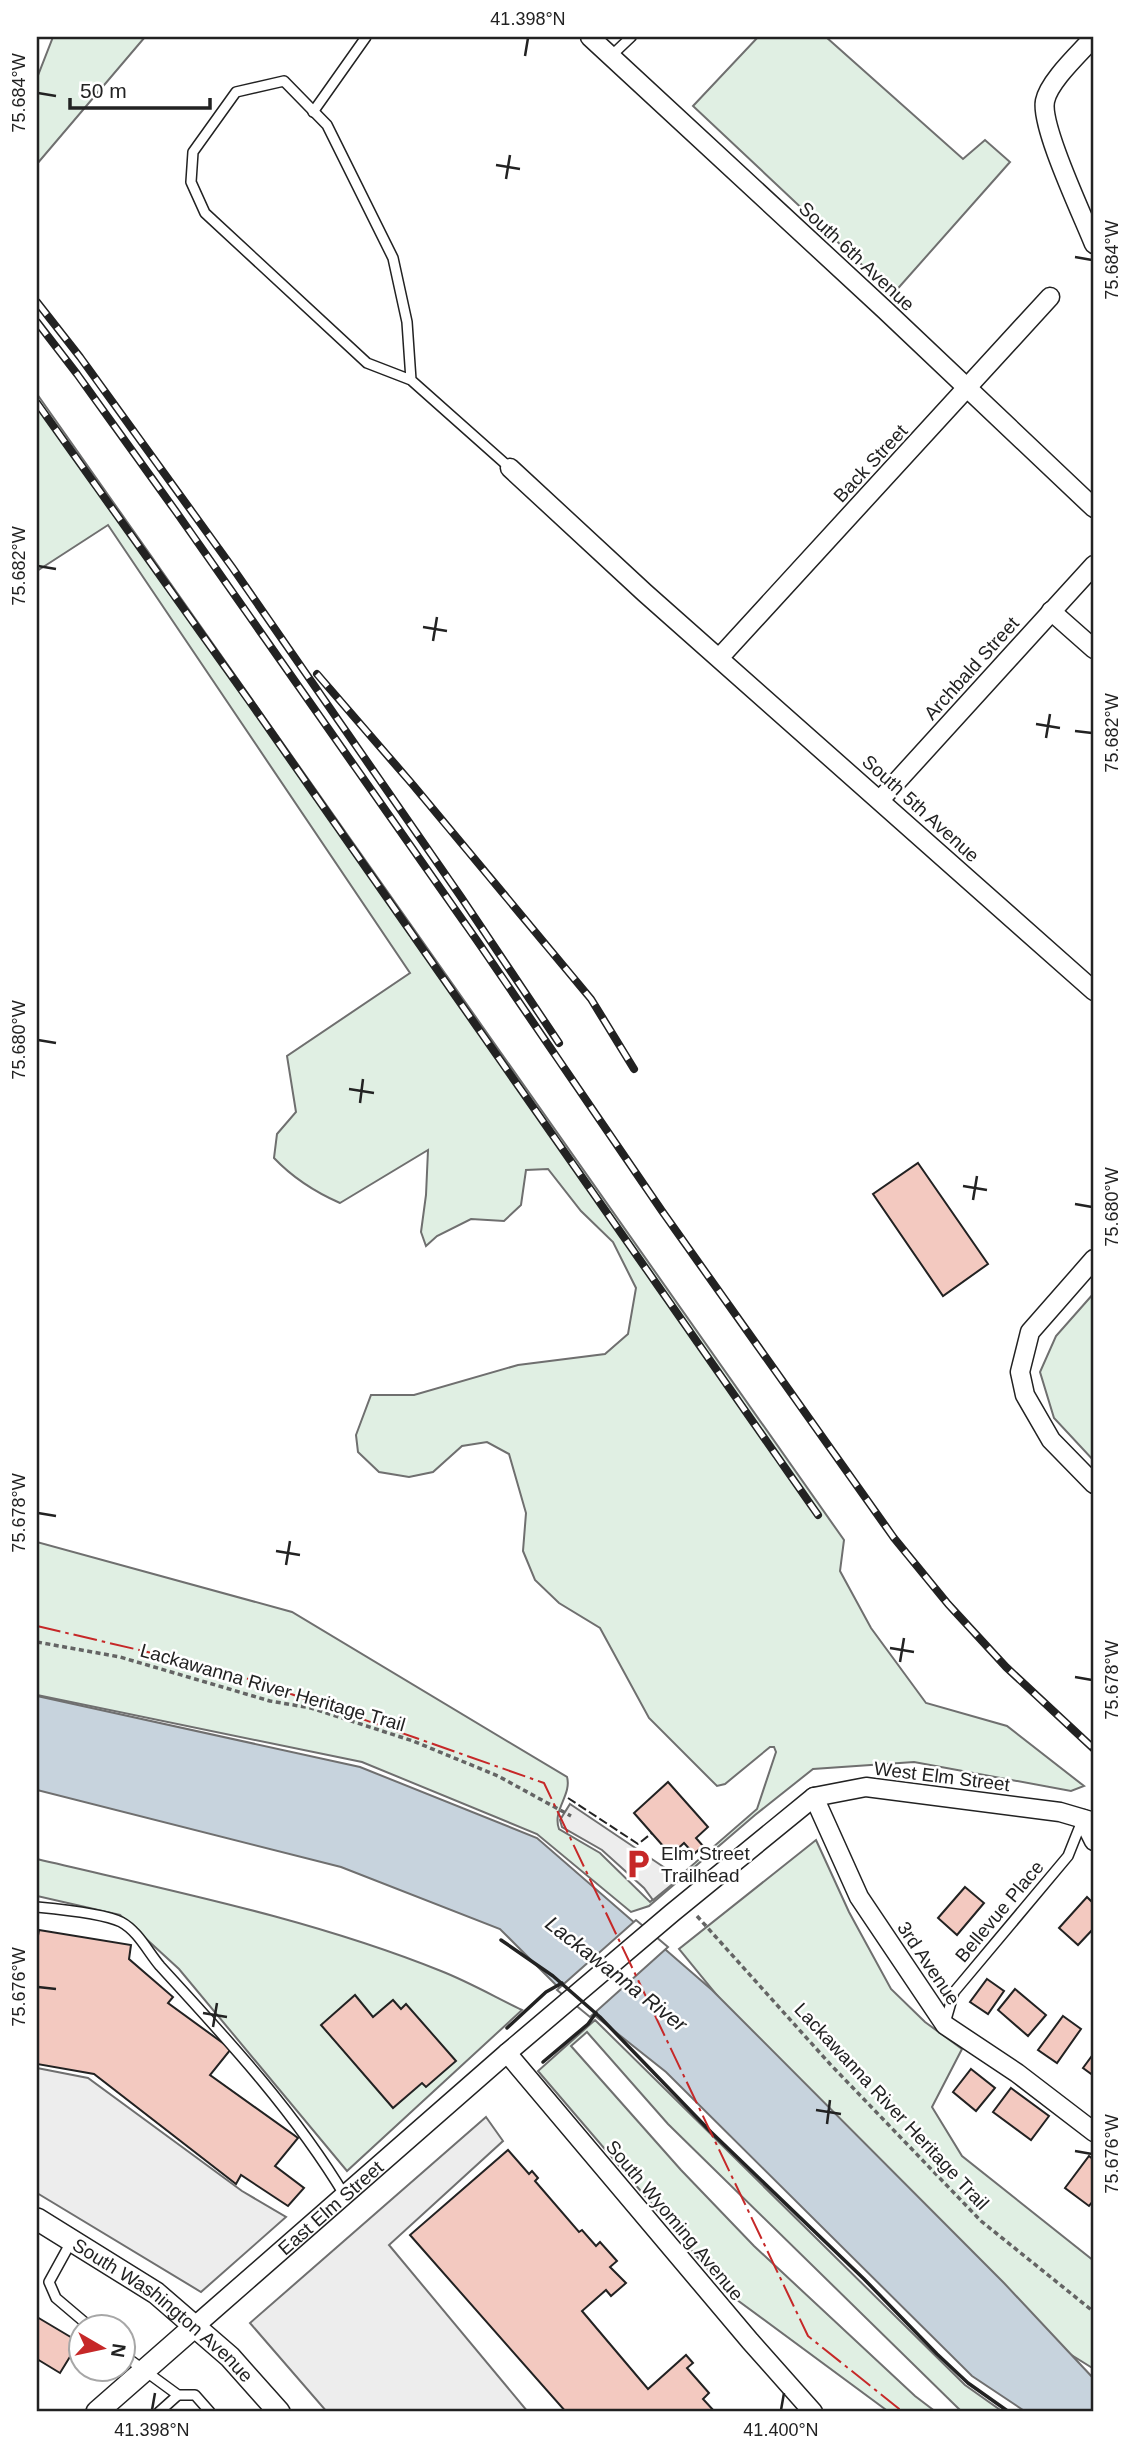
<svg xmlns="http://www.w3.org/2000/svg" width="1131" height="2449" viewBox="0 0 1131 2449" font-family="Helvetica,sans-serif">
<rect width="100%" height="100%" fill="#fff"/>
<g fill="#e0efe3" stroke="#6f6f6f" stroke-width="2">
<polygon points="53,37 145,37 37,164 37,78"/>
<polygon points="758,37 826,37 963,159 985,140 1010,162 893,294 693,106"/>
<path d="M 37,394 L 844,1540 L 840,1571 L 871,1628 L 926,1703 L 1007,1726 L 1084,1786 L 1071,1791 L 914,1762 L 813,1769 L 755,1815 L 649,1906 L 631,1912 L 537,1834 L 362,1762 L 37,1695 L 37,1542 L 292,1612 L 567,1777 C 572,1795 552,1810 559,1829 L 600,1853 L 650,1902 L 757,1809 L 776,1752 L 774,1747 L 770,1747 L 725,1784 L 717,1786 L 649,1718 L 600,1628 L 559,1603 L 535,1580 L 523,1551 L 526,1513 L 509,1454 L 487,1442 L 462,1446 L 433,1472 L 409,1477 L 379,1472 L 358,1452 L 356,1435 L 371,1395 L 414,1395 L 518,1365 L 605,1354 L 628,1334 L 636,1288 L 613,1242 L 581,1211 L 548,1169 L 526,1170 L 521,1205 L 504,1221 L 471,1219 L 437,1236 L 426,1246 L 421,1232 L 426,1195 L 428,1150 L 340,1203 C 315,1192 293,1178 274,1158 L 277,1134 L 296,1112 L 287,1056 L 410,973 L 108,525 L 37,571 Z"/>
<polygon points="1094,1293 1094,1461 1054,1418 1040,1372 1056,1336"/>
<polygon points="816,1840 849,1912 891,1989 925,2022 962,2049 932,2107 962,2156 1094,2261 1094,2369 1065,2351 783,2076 679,1949"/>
<path d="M 37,1859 C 172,1891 312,1919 441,1971 C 469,1982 495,1997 522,2010 L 347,2171 L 179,1969 L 120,1915 L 37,1896 Z"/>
<polygon points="595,2020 965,2385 1003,2412 961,2411 668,2124 587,2032 571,2046 681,2170 754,2246 915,2396 936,2412 889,2412 729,2294 538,2071"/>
</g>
<g fill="#ededed" stroke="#6f6f6f" stroke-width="2">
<polygon points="570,1804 680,1878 653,1900 644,1888 602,1850 562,1827 560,1820"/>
<polygon points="37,2068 88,2078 242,2191 286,2217 201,2292 37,2193"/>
<polygon points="486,2117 503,2141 389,2245 528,2412 327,2412 250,2323"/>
</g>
<polygon fill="#c7d3dd" stroke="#6f6f6f" stroke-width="2" points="37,1696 360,1767 537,1838 712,1990 1004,2283 1094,2379 1094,2412 1026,2412 972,2376 666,2072 555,1984 500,1929 341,1867 37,1790"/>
<polygon fill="#fff" stroke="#6f6f6f" stroke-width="2" points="636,1920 668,1947 590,2017 557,1990"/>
<g fill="#f3c9c0" stroke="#222" stroke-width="2">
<polygon points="918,1163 988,1264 943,1296 873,1194"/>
<polygon points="668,1782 708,1827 696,1838 703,1846 694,1854 684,1843 671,1855 634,1813"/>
<polygon points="965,1887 984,1903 957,1935 938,1918"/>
<polygon points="1087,1897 1094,1904 1094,1928 1078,1945 1059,1928"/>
<polygon points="39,1930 131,1945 129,1959 173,1997 168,2003 231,2049 210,2075 298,2138 275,2166 304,2188 288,2206 241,2175 236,2184 94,2074 37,2064 37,1941"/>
<polygon points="987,1979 1004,1991 988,2014 970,2002"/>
<polygon points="1015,1989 1046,2015 1028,2036 998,2010"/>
<polygon points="355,1995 373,2017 393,2000 401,2009 406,2004 456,2061 426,2087 422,2083 393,2108 321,2025"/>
<polygon points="1063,2016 1081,2029 1057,2063 1038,2050"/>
<polygon points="1094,2053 1094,2076 1083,2068"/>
<polygon points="971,2069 995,2088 976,2111 953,2092"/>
<polygon points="1011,2088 1049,2116 1031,2140 993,2112"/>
<polygon points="508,2150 529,2174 532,2171 538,2178 535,2181 579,2232 582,2230 596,2246 600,2242 617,2261 610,2267 626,2283 611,2296 606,2290 582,2311 648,2389 686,2355 693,2363 687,2368 709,2393 703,2399 715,2412 566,2412 410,2235"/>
<polygon points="1089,2156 1094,2160 1094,2200 1089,2206 1065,2188"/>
<polygon points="37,2317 79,2342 60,2373 37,2359"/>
</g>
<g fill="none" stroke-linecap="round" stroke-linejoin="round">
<g stroke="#222" stroke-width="12">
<g id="service">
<polyline points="611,56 631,37"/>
<polyline points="313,112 366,37"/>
<polyline points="411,380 407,322 393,258 327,125 284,81 236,92 193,152 191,182 205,213 367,363 411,380 510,468"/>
<path d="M 37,1907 C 58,1909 103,1913 121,1922 C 138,1931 148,1952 160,1966 C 227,2039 294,2111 345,2196"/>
<polyline points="945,2023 954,1992 1068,1856 1082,1821"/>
<polyline points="71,2242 49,2282 56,2298 89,2326"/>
<polyline points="122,2354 178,2395 195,2395 210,2412"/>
<polyline points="159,2412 178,2395"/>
</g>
</g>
<g stroke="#222" stroke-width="21">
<g id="minor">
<polyline points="590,37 885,310 1094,508"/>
<path d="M 1094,37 C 1080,53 1049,81 1045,101 C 1040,126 1083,216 1094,244"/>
<polyline points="510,468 645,593 1094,991"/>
<polyline points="1051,611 1094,649"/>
<polyline points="720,657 1050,297"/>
<polyline points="880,800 1094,565"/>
<polyline points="1094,1259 1030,1332 1020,1372 1025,1395 1051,1440 1094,1484"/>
<polyline points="814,1797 859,1897 945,2025 1017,2073 1094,2132"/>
<polyline points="1083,1819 1094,1841"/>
<polyline points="507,2053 750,2341 813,2412"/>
<path id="s1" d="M 195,2326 L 507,2053 L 672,1913 L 814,1797 L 866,1787 L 1060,1812 L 1094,1822"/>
</g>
</g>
<g stroke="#222" stroke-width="24">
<g id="tertiary">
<path id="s2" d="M 37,2219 L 156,2293 L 230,2357 L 279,2412"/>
<polyline points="97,2412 195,2326"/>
</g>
</g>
<g stroke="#646464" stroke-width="3.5" stroke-dasharray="5 3.5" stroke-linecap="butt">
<polyline points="37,1642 120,1657 270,1701 311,1708 413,1741 498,1776 571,1816"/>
<polyline points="697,1916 830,2064 981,2221 1094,2312"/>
</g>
<use href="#service" stroke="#fff" stroke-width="9"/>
<use href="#minor" stroke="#fff" stroke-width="18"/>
<use href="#tertiary" stroke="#fff" stroke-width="21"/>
<g stroke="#222" stroke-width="8">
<g id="rail">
<polyline points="37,302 80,357 232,567 461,897 559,1043"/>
<polyline points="37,322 77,374 177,513 478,942 662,1211 894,1538 948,1604 1006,1667 1094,1749"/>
<polyline points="37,403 255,709 818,1515"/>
<polyline points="317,674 413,785 591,999 634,1069"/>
</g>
</g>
<use href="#rail" stroke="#fff" stroke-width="5" stroke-dasharray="16" stroke-linecap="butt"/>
<polyline stroke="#222" stroke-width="2" stroke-dasharray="9 3.5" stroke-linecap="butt" points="568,1798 638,1844 652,1833"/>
<g stroke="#222" stroke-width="3.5">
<polyline points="501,1940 553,1976 600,2017 711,2132 864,2279 937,2354 968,2383 1009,2412"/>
<polyline points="507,2028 546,1992 562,1983"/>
<polyline points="543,2062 588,2024 596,2013"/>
</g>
<polyline stroke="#c62828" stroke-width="2" stroke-dasharray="24 5 3.5 5" stroke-linecap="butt" points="37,1626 220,1669 544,1783 808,2336 903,2412"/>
</g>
<path fill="none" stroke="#222" stroke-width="2.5" d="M 525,56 L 528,38M 38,93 L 56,96M 496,165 L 520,169M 506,179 L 510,155M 1075,257 L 1092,260M 38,566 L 56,569M 423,627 L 447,631M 433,641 L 437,617M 1036,724 L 1060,728M 1075,731 L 1092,733M 1046,738 L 1050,714M 38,1040 L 56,1043M 349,1089 L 374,1093M 360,1103 L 363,1079M 963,1186 L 987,1190M 973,1200 L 977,1176M 1075,1204 L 1092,1207M 38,1513 L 56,1516M 276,1551 L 300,1555M 286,1565 L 290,1541M 890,1648 L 914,1652M 900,1662 L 904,1638M 1075,1677 L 1092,1680M 38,1987 L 56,1989M 203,2013 L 227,2017M 213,2027 L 217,2003M 816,2110 L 841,2114M 827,2124 L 830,2100M 1075,2151 L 1092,2154M 152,2410 L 155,2393M 781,2410 L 784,2393"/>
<defs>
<g id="parking-bare" transform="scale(2.415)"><path d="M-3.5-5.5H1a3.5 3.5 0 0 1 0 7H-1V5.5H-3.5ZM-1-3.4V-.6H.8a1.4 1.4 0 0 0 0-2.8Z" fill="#c62828" stroke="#fff" stroke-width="2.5" paint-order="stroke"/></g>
</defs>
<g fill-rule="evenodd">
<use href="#parking-bare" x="638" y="1864"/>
</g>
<g text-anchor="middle" stroke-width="5" stroke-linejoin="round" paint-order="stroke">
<g font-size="19" fill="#222" stroke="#fff">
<text transform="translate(857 256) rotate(43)" y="7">South 6th Avenue</text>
<text transform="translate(870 463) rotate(-47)" y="7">Back Street</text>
<text transform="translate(971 668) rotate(-48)" y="7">Archbald Street</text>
<text transform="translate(921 808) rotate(42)" y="7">South 5th Avenue</text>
<text transform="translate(273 1687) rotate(16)" y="7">Lackawanna River Heritage Trail</text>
<text transform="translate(942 1776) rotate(7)" y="7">West Elm Street</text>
<text transform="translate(999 1911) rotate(-50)" y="7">Bellevue Place</text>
<text transform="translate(929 1963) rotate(56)" y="7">3rd Avenue</text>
<text transform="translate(892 2106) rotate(47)" y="7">Lackawanna River Heritage Trail</text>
<text dy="7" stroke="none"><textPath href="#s1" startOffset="180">East Elm Street</textPath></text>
<text transform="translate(675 2220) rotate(50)" y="7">South Wyoming Avenue</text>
<text dy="7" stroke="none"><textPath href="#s2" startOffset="156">South Washington Avenue</textPath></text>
</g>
<g font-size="19" fill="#222" stroke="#fff" text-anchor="start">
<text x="661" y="1860">Elm Street<tspan x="661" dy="22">Trailhead</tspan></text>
</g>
<g font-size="21" font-style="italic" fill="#222" stroke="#fff">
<text transform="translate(616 1974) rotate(38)" y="7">Lackawanna River</text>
</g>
</g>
<rect width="1131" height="2449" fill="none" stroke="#ffffff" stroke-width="77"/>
<g transform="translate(102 2348) rotate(99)"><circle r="33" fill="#ffffff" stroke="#a7a7a7" stroke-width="2"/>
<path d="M0-5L12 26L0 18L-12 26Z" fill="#c62828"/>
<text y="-10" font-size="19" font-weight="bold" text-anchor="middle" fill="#222222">N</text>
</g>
<path d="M70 98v10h140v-10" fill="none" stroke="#222222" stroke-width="3.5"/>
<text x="80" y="98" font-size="21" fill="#222222" stroke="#ffffff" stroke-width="5" paint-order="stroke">50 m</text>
<rect x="38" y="38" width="1054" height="2372" fill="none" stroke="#222" stroke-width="2.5"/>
<g font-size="18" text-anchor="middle" fill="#222">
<text x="528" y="25">41.398°N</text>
<text transform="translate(19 93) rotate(-90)" y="6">75.684°W</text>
<text transform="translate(1112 260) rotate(-90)" y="6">75.684°W</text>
<text transform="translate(19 566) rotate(-90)" y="6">75.682°W</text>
<text transform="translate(1112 733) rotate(-90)" y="6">75.682°W</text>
<text transform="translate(19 1040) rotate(-90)" y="6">75.680°W</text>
<text transform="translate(1112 1207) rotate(-90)" y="6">75.680°W</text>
<text transform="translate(19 1513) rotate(-90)" y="6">75.678°W</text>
<text transform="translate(1112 1680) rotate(-90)" y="6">75.678°W</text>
<text transform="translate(19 1987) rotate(-90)" y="6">75.676°W</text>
<text transform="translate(1112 2154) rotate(-90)" y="6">75.676°W</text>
<text x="152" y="2436">41.398°N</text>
<text x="781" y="2436">41.400°N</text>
</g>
</svg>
